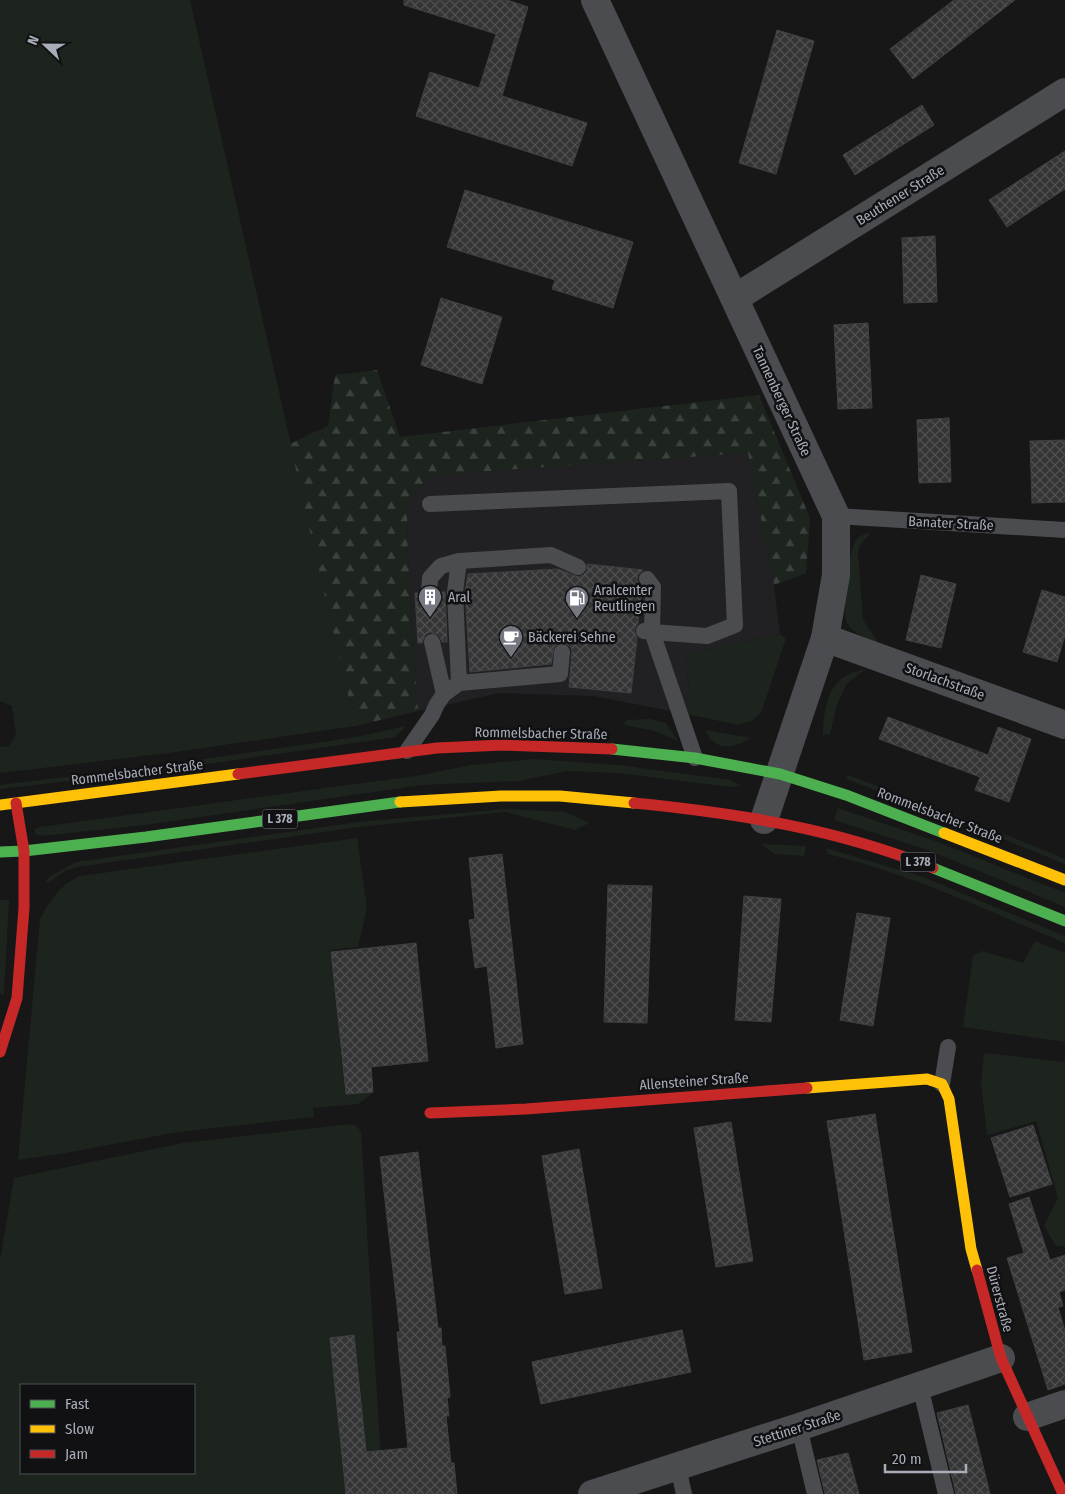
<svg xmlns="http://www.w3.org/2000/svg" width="1065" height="1494" viewBox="0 0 1065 1494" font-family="'Fira Sans Condensed',sans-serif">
<defs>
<pattern id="forest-firs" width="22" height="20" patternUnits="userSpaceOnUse" patternTransform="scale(1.25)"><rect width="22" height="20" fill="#1d241e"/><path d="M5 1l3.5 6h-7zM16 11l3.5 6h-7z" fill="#3b413d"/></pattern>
<pattern id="building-cross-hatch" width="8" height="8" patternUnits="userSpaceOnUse" patternTransform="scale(1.25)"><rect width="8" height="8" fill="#353536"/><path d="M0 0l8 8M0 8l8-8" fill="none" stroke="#4f5051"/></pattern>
</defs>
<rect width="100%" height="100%" fill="#171717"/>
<polygon fill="#212123" points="748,453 774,585 780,634 686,654 691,715 593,696 500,693 418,711 408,556 407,504 428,478 449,474"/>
<g fill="#1d241e" fill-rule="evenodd">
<polygon points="0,0 190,0 355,726 169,753 0,773 0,747 9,746 16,734 12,706 0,701"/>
<path d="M 871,532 L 860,545 L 858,553 L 863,620 L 877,640 L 876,642 C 865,637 853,634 847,623 C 841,612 848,554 855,542 C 858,536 864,534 871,532 Z"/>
<polygon points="780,634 786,638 761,713 751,721 739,725 691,715 686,654"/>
<path d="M 866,669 L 847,683 L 837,705 L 830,734 L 823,735 C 824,702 829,675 866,669 Z"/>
<polygon points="650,719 666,723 678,741 655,731 624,725 625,722 628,720"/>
<polygon points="406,726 395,737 389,738 171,769 0,789 0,785 170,764 356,737"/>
<path d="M 705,730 L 751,738 C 733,749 715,752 705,730 Z"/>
<polygon points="533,759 619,765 730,780 741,786 730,787 618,773 567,771 519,781 422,785 145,825 41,836 34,833 35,829 40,827 422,775 471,765"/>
<polygon points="848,775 992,829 1065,859 1065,864 991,834 846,779"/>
<polygon points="838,808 935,841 1065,893 1065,907 931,851 834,820"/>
<polygon points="506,809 565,812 589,823 575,830 505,812 359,827 77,867 65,871 49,882 45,882 52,875 76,862 359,822"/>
<path d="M 357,838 L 367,908 L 358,947 L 330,950 L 345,1094 L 374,1092 L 358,1104 L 313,1108 L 314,1117 L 178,1132 L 65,1153 L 18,1160 L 40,919 C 50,901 60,884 80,876 Z"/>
<polygon points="761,844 806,846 804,856 775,854"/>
<path d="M 826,848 L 923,877 L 1065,936 L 1065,943 C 987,910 910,874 828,854 Z"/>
<polygon points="0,900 9,900 4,992 2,996 0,992"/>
<polygon points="1035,941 1065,953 1065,1042 963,1027 973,956 982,951 1023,963"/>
<polygon points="984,1053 1065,1062 1065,1246 1056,1246 1044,1226 1058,1198 1036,1121 987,1135 981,1083"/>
<path d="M 350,1124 L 357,1126 L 361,1132 L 383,1494 L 0,1494 L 0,1260 L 14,1178 L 183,1143 ZM 21,1385 L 194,1385 L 194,1473 L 21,1473 Z"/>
</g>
<polygon fill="url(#forest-firs)" points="377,370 400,437 759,395 810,518 806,573 774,585 748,453 449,474 428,478 407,504 408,556 418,711 355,726 290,444 328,426 335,375"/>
<g fill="url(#building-cross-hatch)" stroke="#3f4043">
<polygon points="404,0 507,0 528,7 502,96 587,123 572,166 416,116 430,72 479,88 496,34 404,5"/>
<polygon points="954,0 1015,0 913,79 890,49"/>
<polygon points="777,30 814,41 776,174 739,163"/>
<polygon points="922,105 934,125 855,175 843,155"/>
<polygon points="1065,151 1065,189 1007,227 989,200"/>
<polygon points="465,190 633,242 613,308 552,289 555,280 447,247"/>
<polygon points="935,236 937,302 904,303 902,238"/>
<polygon points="441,298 502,317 482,384 421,365"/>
<polygon points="868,323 872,408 838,409 834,325"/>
<polygon points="949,418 951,482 919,483 917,420"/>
<polygon points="1065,440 1065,502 1032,503 1030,441"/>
<polygon points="587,564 643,570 638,575 637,580 642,589 638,623 634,630 637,638 631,693 569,687 572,652 571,647 563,642 558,643 554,647 551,664 470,672 465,592 468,574 558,569 579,577 583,575 587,571"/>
<polygon points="921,575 956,584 941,648 906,640"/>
<polygon points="1042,590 1065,597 1065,635 1057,662 1023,652"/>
<polygon points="439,592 445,592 447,642 442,642 439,635 430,632 425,635 422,643 418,643 415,593 419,593 423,601 429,603 437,599"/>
<polygon points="888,717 988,755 998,727 1031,739 1009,802 975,790 980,777 879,739"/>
<polygon points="502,854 523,1044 496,1048 487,966 475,968 469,920 475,919 469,858"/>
<polygon points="608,885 652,886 647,1023 604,1022"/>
<polygon points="744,896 781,899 771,1022 735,1020"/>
<polygon points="857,913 890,918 873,1026 840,1020"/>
<polygon points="416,943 428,1061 371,1067 373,1092 346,1094 331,952"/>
<polygon points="875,1114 912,1352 864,1360 827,1121"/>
<polygon points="731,1122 753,1261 716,1267 694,1128"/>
<polygon points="1033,1125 1052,1184 1010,1197 991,1138"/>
<polygon points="579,1149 602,1288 565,1294 542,1156"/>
<polygon points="418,1152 438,1328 441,1328 442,1346 445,1346 450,1397 447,1398 449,1416 446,1416 451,1463 454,1463 457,1494 346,1494 330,1338 354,1335 366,1452 408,1448 397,1332 400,1332 380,1157"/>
<polygon points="1029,1197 1050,1260 1065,1255 1065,1290 1059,1292 1063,1306 1058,1307 1065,1331 1065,1384 1048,1390 1007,1258 1024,1253 1009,1204"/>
<polygon points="682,1330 691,1372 541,1404 532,1362"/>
<polygon points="968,1405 973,1425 990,1494 956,1494 937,1413"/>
<polygon points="848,1453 859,1494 825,1494 817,1460"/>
</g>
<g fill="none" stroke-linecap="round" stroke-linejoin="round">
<g stroke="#4b4c50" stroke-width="16">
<polyline points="430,504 729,491 735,625 707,636 652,632 653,587 647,579"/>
<polyline points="836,516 1065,530"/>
<polyline points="429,593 430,578 441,566 459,561 551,555 578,567"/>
<polyline points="644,631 652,632 695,758"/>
<polyline points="432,642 444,694"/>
<polyline points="459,683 455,592 459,561"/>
<polyline points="407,751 432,715 437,704 444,694 459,683 560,674 562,652"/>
<polyline points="942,1084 948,1047"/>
<polyline points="920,1386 946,1494"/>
<polyline points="799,1427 815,1494"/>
<polyline points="678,1467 684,1494"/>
</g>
<g stroke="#4b4c50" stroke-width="28">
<polyline points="595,0 836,516 836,575 825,638 764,820"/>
<polyline points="735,298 1065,92"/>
<polyline points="825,638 1065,725"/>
<polyline points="1027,1417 1065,1404"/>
<polyline points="592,1494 799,1427 1001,1358"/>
</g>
<g stroke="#4caf50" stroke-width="11">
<polyline points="612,749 695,758 780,774 849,796 944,833"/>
<polyline points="0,852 24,851 146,837 400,802"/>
<polyline points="933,868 1065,921"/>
</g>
<g stroke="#ffc107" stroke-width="11">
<polyline points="400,802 501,796 560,796 634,803"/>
<polyline points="0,805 238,774"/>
<polyline points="944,833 1065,880"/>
<polyline points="807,1088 927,1079 942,1084 949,1099 971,1249 977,1270"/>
</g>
<g stroke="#c62828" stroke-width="11">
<polyline points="238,774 437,748 503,745 612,749"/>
<path d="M 634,803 C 736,813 838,829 933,868"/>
<polyline points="0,1052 17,998 24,908 24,851 16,803"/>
<polyline points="430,1113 526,1109 807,1088"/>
<polyline points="977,1270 1001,1358 1063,1494"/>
</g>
</g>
<defs>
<g id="building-pin" transform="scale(1.25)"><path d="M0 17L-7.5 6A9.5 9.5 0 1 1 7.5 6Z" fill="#757880" stroke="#111113"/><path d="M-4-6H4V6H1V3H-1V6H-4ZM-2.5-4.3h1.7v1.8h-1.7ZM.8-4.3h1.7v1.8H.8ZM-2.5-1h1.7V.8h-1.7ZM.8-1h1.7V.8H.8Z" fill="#fff"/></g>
<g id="fuel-pin" transform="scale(1.25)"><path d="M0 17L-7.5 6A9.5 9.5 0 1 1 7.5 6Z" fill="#757880" stroke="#111113"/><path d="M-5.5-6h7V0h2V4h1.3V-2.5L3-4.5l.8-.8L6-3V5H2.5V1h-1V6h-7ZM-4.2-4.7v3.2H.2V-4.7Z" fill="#fff"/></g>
<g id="cafe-pin" transform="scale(1.25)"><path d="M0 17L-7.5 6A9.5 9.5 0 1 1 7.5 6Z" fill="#757880" stroke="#111113"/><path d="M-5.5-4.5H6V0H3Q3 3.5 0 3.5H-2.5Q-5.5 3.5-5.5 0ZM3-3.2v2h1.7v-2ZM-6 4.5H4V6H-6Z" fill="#fff"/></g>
</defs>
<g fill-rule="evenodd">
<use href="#building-pin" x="430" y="597"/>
<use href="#fuel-pin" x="577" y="598"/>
<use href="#cafe-pin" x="511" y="637"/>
</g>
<g text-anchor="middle" stroke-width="5" stroke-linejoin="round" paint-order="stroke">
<g fill="#111113" stroke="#7b7e86" stroke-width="1">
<rect x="262.5" y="809.5" width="35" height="19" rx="4"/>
<rect x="900.5" y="852.5" width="35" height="19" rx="4"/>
</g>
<g font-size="12" font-weight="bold" fill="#a8adb8">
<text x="280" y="823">L 378</text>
<text x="918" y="866">L 378</text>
</g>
<g font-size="14" fill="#a8adb8" stroke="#111113">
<text transform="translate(900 195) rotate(-32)" y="5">Beuthener Straße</text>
<text transform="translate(782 401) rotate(65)" y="5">Tannenberger Straße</text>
<text transform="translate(951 523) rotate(3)" y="5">Banater Straße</text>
<text transform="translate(945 681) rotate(20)" y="5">Storlachstraße</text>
<text transform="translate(541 733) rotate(1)" y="5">Rommelsbacher Straße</text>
<text transform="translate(137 772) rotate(-7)" y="5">Rommelsbacher Straße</text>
<text transform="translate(940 815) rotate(21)" y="5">Rommelsbacher Straße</text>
<text transform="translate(694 1081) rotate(-4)" y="5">Allensteiner Straße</text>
<text transform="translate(1000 1299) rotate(75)" y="5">Dürerstraße</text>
<text transform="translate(797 1428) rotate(-18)" y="5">Stettiner Straße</text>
</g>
<g font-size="14" fill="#a8adb8" stroke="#111113" text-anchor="start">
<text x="594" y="595">Aralcenter<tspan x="594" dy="16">Reutlingen</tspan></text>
<text x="448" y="602">Aral</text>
<text x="528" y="642">Bäckerei Sehne</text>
</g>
</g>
<rect x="20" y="1384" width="175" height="90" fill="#111113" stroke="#4d4f55"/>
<rect x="30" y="1400" width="25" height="8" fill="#4caf50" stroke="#4d4f55"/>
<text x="65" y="1409" font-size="15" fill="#a8adb8">Fast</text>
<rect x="30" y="1425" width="25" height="8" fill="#ffc107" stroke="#4d4f55"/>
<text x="65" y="1434" font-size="15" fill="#a8adb8">Slow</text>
<rect x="30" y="1450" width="25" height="8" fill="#c62828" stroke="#4d4f55"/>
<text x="65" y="1459" font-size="15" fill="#a8adb8">Jam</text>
<g transform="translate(45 45) rotate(292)" stroke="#111113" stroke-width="4" paint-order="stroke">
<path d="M0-4L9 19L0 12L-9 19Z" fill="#a8adb8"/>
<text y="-8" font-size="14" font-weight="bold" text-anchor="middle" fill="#a8adb8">N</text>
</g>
<path d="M885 1464v8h81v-8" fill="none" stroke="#a8adb8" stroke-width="2.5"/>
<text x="892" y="1464" font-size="15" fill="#a8adb8" stroke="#111113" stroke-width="4" paint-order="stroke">20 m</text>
</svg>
